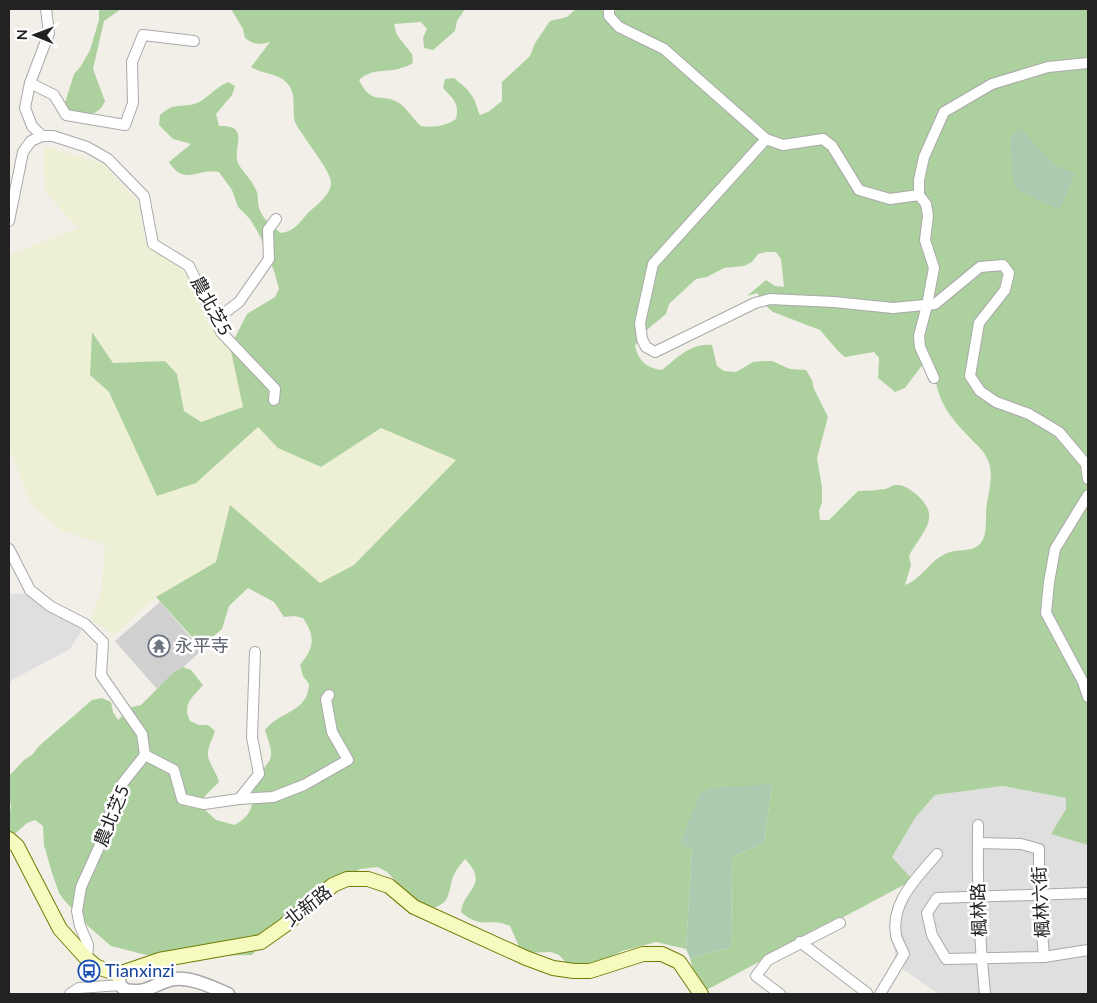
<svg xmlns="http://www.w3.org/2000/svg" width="1097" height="1003" viewBox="0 0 1097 1003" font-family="Lato,'Noto Sans TC',sans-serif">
<rect width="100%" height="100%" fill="#f2efe9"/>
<g fill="#e0dfdf">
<polygon points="29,593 38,602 82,630 70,649 12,680 9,686 9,594"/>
<polygon points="1003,786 1066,798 1066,809 1052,834 1088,845 1088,994 939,994 895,964 893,913 913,880 892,857 915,818 935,795"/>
</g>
<polygon fill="#d0d0d0" points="160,602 202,650 158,690 115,641"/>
<polygon fill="#eef0d5" points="44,146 103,164 139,202 145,241 187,274 206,320 230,347 244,407 201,422 184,411 177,374 165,361 113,363 93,333 90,375 109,392 157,496 196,483 258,427 278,448 321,467 381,428 456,460 354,565 320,583 230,505 216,562 156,597 114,635 90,620 101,591 105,545 60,530 31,504 9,448 9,255 78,228 45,192"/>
<g fill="#add19e" fill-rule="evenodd">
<path d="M 99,9 L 121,9 L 104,21 L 93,69 L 105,101 C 97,119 84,115 68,112 L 65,103 L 74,74 L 81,66 L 90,50 L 99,20 Z"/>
<path d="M 231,9 L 465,9 L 457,21 L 455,31 L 433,50 L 424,48 L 423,38 L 427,29 L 421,22 L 394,24 L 397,35 L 412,54 L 413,63 C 392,76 375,65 359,80 C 372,107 382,92 399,103 C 406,107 414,120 421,126 C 433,128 446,126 456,119 C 460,103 453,99 443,88 L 445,79 L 454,78 C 460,83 468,89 472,96 C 476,101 477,109 480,115 L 488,112 L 502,101 L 502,82 L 530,56 L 535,43 L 550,21 L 567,17 L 576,9 L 1088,9 L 1088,845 L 1051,834 L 1066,809 L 1066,798 L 1003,786 L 935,795 L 915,818 L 892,857 L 913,880 L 699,994 L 690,958 L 731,947 L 732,857 L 764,843 L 772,784 L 692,850 L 686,949 L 656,942 L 622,951 L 599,963 L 571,968 L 559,955 L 551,952 L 519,953 L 518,944 L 510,926 C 488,916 483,931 461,912 C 464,889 490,885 465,859 C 460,865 454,872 452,880 C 447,901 448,905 424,910 L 387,872 L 378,867 L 360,869 L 281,922 L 252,955 L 154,957 L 111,946 L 89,927 L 64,900 L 59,893 L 52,873 L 44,845 L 43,826 L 35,820 L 27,823 L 9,839 L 9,817 L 11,806 L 9,795 L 10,775 L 24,760 L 32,755 L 39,746 L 92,700 L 102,698 L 111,702 L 113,712 L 118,720 L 132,707 L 141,705 L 173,673 L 183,667 L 191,670 L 203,685 C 192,698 182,704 190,721 L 199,725 L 208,725 L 215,731 C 213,738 207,748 208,755 C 208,762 217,773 219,782 L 205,796 L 201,806 L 216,820 L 235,825 C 255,813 253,802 253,781 C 272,757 276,762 265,730 C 279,711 308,713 309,684 L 303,676 L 300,665 C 314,648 316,637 303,618 L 294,616 L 284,617 L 274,602 L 248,588 L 229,606 L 222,629 L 201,647 L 156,597 L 216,562 L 230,505 L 320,583 L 354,565 L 456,460 L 381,428 L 321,467 L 278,448 L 258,427 L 196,483 L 157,496 L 109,392 L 90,375 L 92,332 L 113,363 L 165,361 L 177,374 L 184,411 L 201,422 L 243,407 L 230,347 L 247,314 L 275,297 L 279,289 L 274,271 L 260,236 L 250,219 L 238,207 L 232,190 L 219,172 C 199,167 184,187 169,162 L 191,144 L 173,139 L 159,125 L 160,115 C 175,102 178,108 194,104 C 206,101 215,87 228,82 L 235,86 L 232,95 L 216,114 L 219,126 C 253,125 230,149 239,165 C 244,173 251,179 255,188 C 258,193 258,197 258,203 C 260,217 270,225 281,233 C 296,231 300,221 310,211 C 318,204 330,195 331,184 C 332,173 311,148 305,138 C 302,133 297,127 295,122 C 291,107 298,94 286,82 C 277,73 262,74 251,67 L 270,42 C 260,45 254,45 245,38 L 243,29 ZM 1019,128 L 1054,166 L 1010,139 ZM 766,252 L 776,252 L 781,259 L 784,287 L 775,286 L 766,280 L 747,296 L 757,293 L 767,307 L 773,312 L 820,330 L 838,351 L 845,357 L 874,352 L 879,358 L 878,378 L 895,392 L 905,388 L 923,364 L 935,375 C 938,404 952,419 971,439 C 978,446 986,453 989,463 C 994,479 987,496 986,512 C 986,522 987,538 979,545 C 971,552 957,549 947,553 C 930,560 922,579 905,585 L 911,565 L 909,556 C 921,532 943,518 917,495 C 911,490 904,484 896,485 C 892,485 889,488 885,489 C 876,490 867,491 858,491 L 829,520 L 820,520 L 819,511 L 822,502 L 822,487 L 817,458 L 828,417 L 814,389 L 812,380 L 806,370 L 790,369 L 772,361 L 763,361 L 753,362 L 736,372 L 724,371 L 717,366 L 712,345 C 691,342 677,358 662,370 C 646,368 639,361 635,346 L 648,329 L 666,314 L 669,304 L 696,279 L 707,277 L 724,268 L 744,266 L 752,262 L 758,254 Z"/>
</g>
<g fill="#aacbaf">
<polygon points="1019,127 1054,165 1075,173 1060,210 1019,191 1013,183 1010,139"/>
<polygon points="772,784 764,843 732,857 731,947 690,958 686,949 692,850 680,843 700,793 710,788"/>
</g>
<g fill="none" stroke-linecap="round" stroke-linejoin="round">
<g stroke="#a9a9a9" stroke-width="12">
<g id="minor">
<polyline points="609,9 609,16 619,27 664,49 766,139 783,145 823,139 832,146 859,190 890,199 919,195"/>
<polyline points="30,83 54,95 66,115 125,125 133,103 132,62 143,35 194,41"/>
<polyline points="42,136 32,126 25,108 30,83 49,33 46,9"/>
<polyline points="766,139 653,264 640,323 642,339 646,347 655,352 755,303 770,299 834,302 893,308 935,304 980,267 1003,265 1009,273 1005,290 979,323 970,376 980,391 996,402 1029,414 1059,432 1086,464 1088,479"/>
<polyline points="9,221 23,152 31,141 42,136 53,136 87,147 108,159 144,196 153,244 189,266 221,332 275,389 274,400"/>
<polyline points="215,320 239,302 269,259 268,230 276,219"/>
<polyline points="934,378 920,347 919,336 927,305 934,268 925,240 928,216 926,204 919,195 919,180 924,157 944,112 992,84 1048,67 1088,63"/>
<polyline points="1088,495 1055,549 1049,582 1046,613 1083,682 1088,697"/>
<polyline points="9,549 30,590 50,606 85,624 103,642 101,675 142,734 145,755 122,784 108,819 100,845 81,887 77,911 80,926 88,945 87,959"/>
<polyline points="145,755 174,770 182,799 204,804 239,799 259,774 252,737 255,652"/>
<polyline points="239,799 273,797 304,785 348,760 332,732 326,699 329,695"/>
<path d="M 978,825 C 977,882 979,938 985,994"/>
<polyline points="978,843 1021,844 1039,849 1039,894 1044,957"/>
<polyline points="1088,893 937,898 927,913 932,935 946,959 1044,957 1088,950"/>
<polyline points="800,942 867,993 866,994"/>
<polyline points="70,994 79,988 120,985"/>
<polyline points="780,994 756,976 768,960 840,923"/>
<path d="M 880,994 L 904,954 C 902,949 898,942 896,936 C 890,902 917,878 937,854"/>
</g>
</g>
<g stroke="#a9a9a9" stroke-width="15">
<path id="tertiary" d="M 118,974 L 120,985 L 125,990 C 148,994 151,985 170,980 C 188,975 212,987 228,994"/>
</g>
<g stroke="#707d05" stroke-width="16">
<polyline id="secondary" points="9,839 17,846 60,929 87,959 97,967 118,974 159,960 261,942 285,925 333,885 347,879 368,879 389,886 414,907 526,958 553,968 574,971 590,971 643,954 662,954 679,962 701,994"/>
</g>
<use href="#minor" stroke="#fff" stroke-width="10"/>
<use href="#tertiary" stroke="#fff" stroke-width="12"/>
<use href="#secondary" stroke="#f7fabf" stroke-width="14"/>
</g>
<defs>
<g id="temple-ring" transform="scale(1.125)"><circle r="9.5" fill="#fff" stroke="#6b7280" stroke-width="1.5"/><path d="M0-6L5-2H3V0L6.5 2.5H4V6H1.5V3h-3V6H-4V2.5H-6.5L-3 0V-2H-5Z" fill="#6b7280"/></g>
<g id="bus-ring" transform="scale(1.125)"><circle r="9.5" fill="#fff" stroke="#1a4fb4" stroke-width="1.5"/><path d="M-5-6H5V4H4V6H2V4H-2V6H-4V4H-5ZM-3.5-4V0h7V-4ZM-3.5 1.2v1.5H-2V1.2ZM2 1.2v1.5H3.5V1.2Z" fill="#1a4fb4"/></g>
</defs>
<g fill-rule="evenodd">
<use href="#temple-ring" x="159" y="646"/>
<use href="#bus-ring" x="89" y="971"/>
</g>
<g text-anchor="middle" stroke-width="5" stroke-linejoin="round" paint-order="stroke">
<g font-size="18" fill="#222" stroke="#fff">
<text transform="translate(211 306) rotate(61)" y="6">農北芝5</text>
<text transform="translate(112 816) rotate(-68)" y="6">農北芝5</text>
<text transform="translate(1041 902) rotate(-93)" y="6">楓林六街</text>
<text transform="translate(308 906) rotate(-38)" y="6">北新路</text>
<text transform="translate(979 910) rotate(-92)" y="6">楓林路</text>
</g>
<g font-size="18" fill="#5b616d" stroke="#fff" text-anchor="start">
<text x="175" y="652">永平寺</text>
</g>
<g font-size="18" fill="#164399" stroke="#fff" text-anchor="start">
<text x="105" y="977">Tianxinzi</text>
</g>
</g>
<rect width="1097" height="1003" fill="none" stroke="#222222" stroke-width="20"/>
<g transform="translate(35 35) rotate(271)" stroke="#ffffff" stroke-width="4" paint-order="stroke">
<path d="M0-4L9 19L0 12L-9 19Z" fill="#222222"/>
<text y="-8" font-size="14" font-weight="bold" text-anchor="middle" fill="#222222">N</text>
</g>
</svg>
